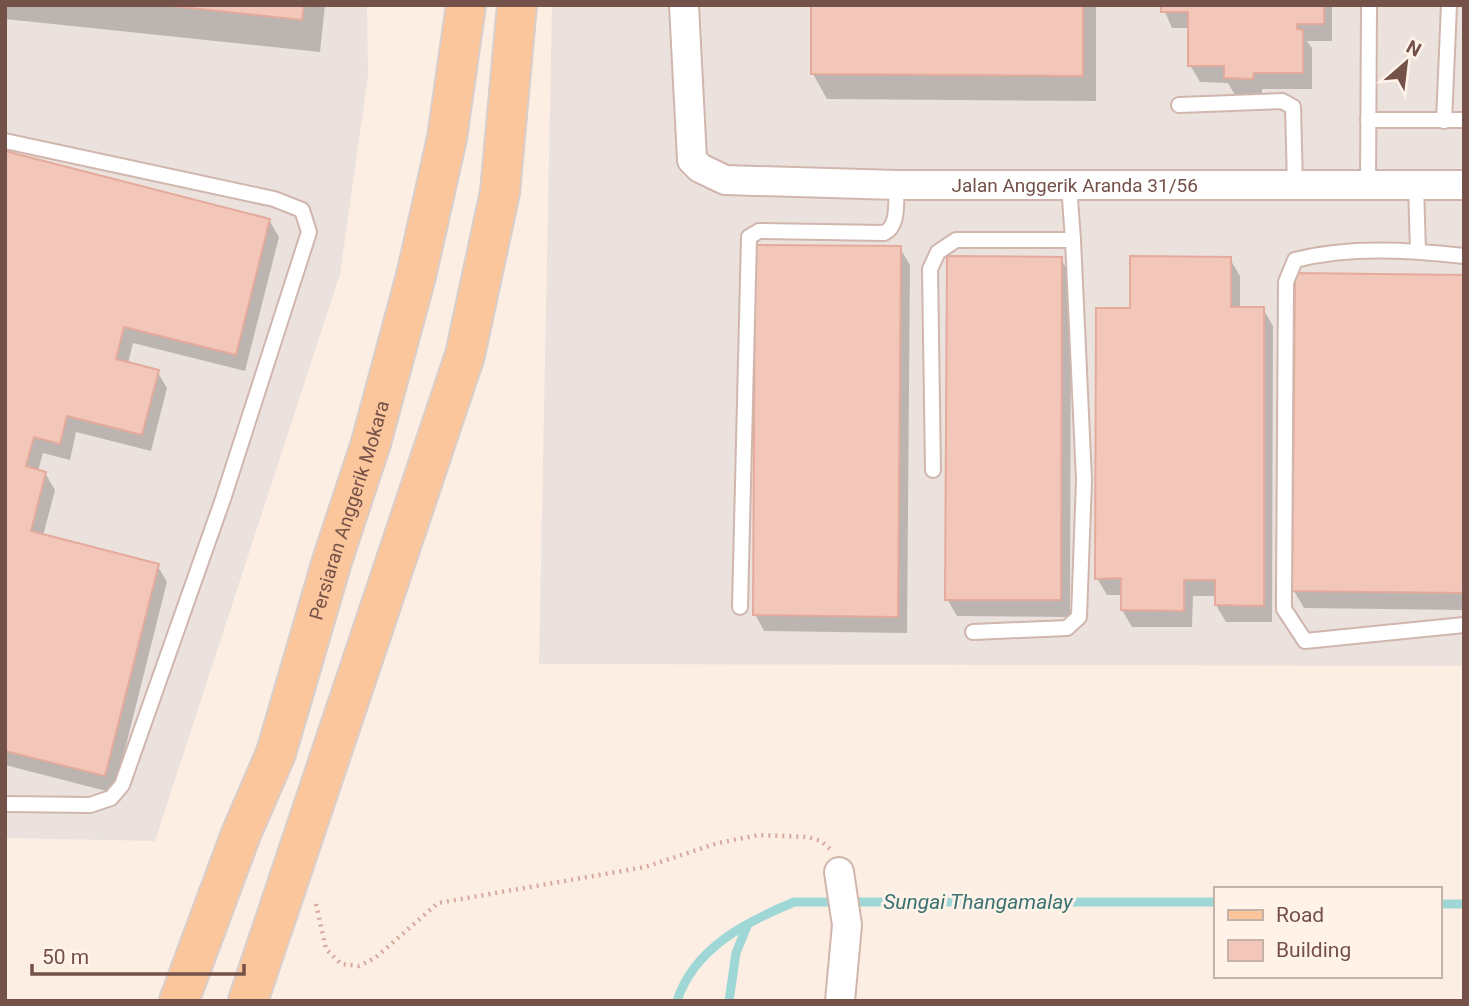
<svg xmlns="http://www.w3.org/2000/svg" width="1469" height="1006" viewBox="0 0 1469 1006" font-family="Roboto,sans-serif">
<rect width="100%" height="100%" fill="#fceee3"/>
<g fill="#ebe2de">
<polygon points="5,5 367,5 368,75 340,274 155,841 5,838"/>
<polygon points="552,5 1464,5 1464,666 539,664"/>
</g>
<g fill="#0003">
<polygon points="5,5 325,5 320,52 5,19"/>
<polygon points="813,5 1096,5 1096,101 827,99 813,74"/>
<polygon points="1162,5 1332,5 1332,41 1307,41 1312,48 1312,89 1262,89 1262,95 1235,95 1228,83 1200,82 1190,65 1190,28 1172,28"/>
<polygon points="5,153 269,220 279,237 245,371 133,343 128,363 157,371 167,388 151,451 76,432 70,460 43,453 38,471 45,473 55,490 43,536 157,565 167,582 114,793 5,765"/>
<polygon points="900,248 910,265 907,633 764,631 755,614"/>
<polygon points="1061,259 1071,276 1070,617 957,616 947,599"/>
<polygon points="1230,259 1240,276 1240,309 1263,309 1273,326 1272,622 1226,622 1216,605 1217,596 1193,596 1192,627 1132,627 1122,610 1123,595 1107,595 1097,578 1131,310"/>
<polygon points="1464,277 1464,610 1304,608 1294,591"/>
</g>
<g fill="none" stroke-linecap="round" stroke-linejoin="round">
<g stroke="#9ed7d6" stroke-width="9">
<polyline points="1439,904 1464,904"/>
<path d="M 677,1001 C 694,948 746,922 794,902 L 1215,902"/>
<polyline points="729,1001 736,953 747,926"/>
</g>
</g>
<g fill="#f2c7ba" stroke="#e4aa9b" stroke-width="2">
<polygon points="162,5 304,5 302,20"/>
<polygon points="811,5 1083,5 1083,76 811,74"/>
<polygon points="1161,5 1324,5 1324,24 1297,24 1297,29 1303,30 1303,73 1254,73 1253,79 1224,78 1224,66 1188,66 1188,12 1161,12"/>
<polygon points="5,151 270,219 236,355 124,327 116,359 159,370 142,435 67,416 60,444 34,437 26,466 46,472 31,531 159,564 105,776 5,751"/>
<polygon points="755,245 901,246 898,617 753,615"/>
<polygon points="947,256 1062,257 1061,600 945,600"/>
<polygon points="1130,256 1231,257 1231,307 1264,307 1264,606 1215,605 1215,580 1184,580 1184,611 1121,610 1121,578 1095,579 1096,308 1130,308"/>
<polygon points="1295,273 1464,275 1464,593 1292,591"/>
</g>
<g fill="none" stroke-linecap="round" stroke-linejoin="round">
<g stroke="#d0b6ad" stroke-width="18">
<g id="lane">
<polyline points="1179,105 1282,101 1293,107 1295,185"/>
<polyline points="1368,120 1464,120"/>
<polyline points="1444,121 1449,5"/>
<polyline points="5,141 274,199 302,210 309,232 223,499 122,785 111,798 90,805 5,804"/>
<polyline points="1069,185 1073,240"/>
<polyline points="1368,185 1369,5"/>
<polyline points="1416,185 1418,251"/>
<path d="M 1464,256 C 1409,250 1349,246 1295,260 L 1286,282 L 1284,589 L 1284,609 L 1305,641 L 1464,625"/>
<polyline points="933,470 930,269 938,252 956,240 1073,240 1084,480 1079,617 1067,628 973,632"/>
<path d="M 740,607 L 749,237 L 759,231 L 884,233 C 900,226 895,200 897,185"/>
</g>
</g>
<g stroke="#d0b6ad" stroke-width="32">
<g id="street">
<path id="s1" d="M 684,5 L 692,160 L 700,168 L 725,180 L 897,185 L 1464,185"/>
<polyline points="839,872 847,925 840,1001"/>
</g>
</g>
<g stroke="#d8cecc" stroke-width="42">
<g id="primary">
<path id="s2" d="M 179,1001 L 241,834 L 276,753 L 332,561 L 371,443 L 416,276 L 447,138 L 466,5"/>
<polyline points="248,1001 465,355 500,192 517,5"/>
</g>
</g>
<polyline stroke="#d6aa9e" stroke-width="4.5" stroke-dasharray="2 5" stroke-linecap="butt" points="316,904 326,949 341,964 359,966 375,958 438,903 645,867 718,843 759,835 807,837 821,841 830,849"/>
<use href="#lane" stroke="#fff" stroke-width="14"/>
<use href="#street" stroke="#fff" stroke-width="28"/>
<use href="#primary" stroke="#fbc69b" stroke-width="38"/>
</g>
<g text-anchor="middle" stroke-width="6" stroke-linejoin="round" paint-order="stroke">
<g font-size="19" fill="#745149" stroke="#fff2e9">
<text dy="7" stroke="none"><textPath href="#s1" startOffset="544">Jalan Anggerik Aranda 31/56</textPath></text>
<text dy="7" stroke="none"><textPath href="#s2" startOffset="520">Persiaran Anggerik Mokara</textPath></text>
</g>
<g font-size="21" font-style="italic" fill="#3a7372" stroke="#fff2e9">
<text x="978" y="909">Sungai Thangamalay</text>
</g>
</g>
<rect width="1469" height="1006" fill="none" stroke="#745149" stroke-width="14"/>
<rect x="1214" y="887" width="228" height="91" fill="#fff2e9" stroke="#c7b2a9" stroke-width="2"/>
<rect x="1228" y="910" width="35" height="10" fill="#fbc69b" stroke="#c7b2a9" stroke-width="2"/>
<text x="1276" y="922" font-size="21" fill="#745149">Road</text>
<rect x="1228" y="940" width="35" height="21" fill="#f2c7ba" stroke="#c7b2a9" stroke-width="2"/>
<text x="1276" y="957" font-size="21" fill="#745149">Building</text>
<g transform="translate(1406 63) rotate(28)" stroke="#fff2e9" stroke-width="5" paint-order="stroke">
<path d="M0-5L12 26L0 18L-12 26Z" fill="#745149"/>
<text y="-10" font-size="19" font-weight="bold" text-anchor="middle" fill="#745149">N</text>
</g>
<path d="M32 964v10h212v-10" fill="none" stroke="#745149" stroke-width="3.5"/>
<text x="42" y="964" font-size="21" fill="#745149" stroke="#fff2e9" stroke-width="5" paint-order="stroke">50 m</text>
</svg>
